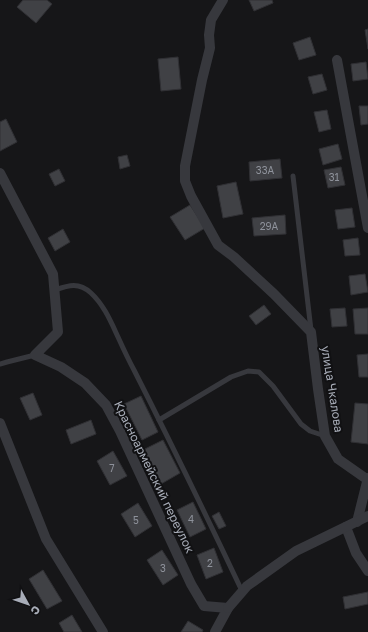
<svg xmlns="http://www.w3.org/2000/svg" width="368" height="632" viewBox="0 0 368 632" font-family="'Golos Text',sans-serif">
<rect width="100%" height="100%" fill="#161618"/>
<g fill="#404145" stroke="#303034">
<polygon points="23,0 47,0 52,4 36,23 17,7"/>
<polygon points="249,0 272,0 273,3 254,11"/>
<polygon points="368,29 368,49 365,30"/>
<polygon points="310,37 316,55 299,60 293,43"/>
<polygon points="178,57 181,89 161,91 158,59"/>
<polygon points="366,62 368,79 353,81 351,64"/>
<polygon points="322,74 327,90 313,94 308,77"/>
<polygon points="359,106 368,106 368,124 361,125"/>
<polygon points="327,110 331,129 319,132 314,112"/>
<polygon points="6,119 17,142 0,151 0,122"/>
<polygon points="338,144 342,159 323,165 319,149"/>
<polygon points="127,155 130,166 120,169 118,157"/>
<polygon points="280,159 282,178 250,181 249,162"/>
<polygon points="341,167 345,185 328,188 324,170"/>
<polygon points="59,169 65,181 55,186 49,174"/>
<polygon points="236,182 243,214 223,218 217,186"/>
<polygon points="190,205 205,228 185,240 170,217"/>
<polygon points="352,208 355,227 338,229 335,210"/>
<polygon points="285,215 286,234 254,236 252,218"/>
<polygon points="63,229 70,242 55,251 48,238"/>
<polygon points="358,238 360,255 345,256 343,240"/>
<polygon points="365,274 368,292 351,295 349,276"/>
<polygon points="264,305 271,314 256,325 249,316"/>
<polygon points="345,308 347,326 332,327 330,309"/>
<polygon points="368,308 368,334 355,334 353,309"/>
<polygon points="368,354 368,377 359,377 357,355"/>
<polygon points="33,393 42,415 30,420 20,398"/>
<polygon points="141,396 158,432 142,440 124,404"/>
<polygon points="355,403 368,404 368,444 351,442"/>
<polygon points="91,420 96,434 71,444 66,430"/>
<polygon points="163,440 180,473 161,484 143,450"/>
<polygon points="113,451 127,476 110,485 97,461"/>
<polygon points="193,502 206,529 190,537 177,510"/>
<polygon points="138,503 152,526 135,537 121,514"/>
<polygon points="219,512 226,526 219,529 212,516"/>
<polygon points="214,548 223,572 206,579 197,555"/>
<polygon points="162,550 178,575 163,585 147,560"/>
<polygon points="43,570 62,601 47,609 29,579"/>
<polygon points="368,592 368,604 345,609 343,597"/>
<polygon points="72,615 82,632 64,632 59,623"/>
<polygon points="188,621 203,630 202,632 181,632"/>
</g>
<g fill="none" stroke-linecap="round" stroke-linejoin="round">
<g stroke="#37383d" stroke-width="5">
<polyline points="293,176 311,330"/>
<path d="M 55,290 C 69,285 79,282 91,293 C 104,305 111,322 118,337 C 123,348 128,359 134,370 C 171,443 207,517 242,591"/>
<polyline points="0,364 7,362 35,355"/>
<polyline points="159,420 231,377 248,371 259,372 273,386 301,424 310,431 325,436"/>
</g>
<g stroke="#37383d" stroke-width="10">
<polyline points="223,0 211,20 209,35 210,48 202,80 185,166 185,181 191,196 218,245 234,257 274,294 311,332 318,389 325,436 338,459 368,480"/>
<polyline points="337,60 368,228"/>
<polyline points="0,173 53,274 58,332 35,355 61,367 85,383 106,405 120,431 191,584 204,606 228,608 215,632"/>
<polyline points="0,423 46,539 103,632"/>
<polyline points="357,522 368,478"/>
<polyline points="346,527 356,553 368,571"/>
<polyline points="228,608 247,586 296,551 368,516"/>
</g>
</g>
<g text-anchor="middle" stroke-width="4" stroke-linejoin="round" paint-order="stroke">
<g font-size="10" fill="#8e929b">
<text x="265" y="174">33А</text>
<text x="334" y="181">31</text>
<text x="269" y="230">29А</text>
<text x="112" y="472">7</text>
<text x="191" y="523">4</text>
<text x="136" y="524">5</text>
<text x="210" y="567">2</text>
<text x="163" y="572">3</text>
</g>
<g font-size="12" fill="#a8adb8" stroke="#111113">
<text transform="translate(332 389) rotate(81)" y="4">улица Чкалова</text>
<text transform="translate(154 477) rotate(64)" y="4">Красноармейский переулок</text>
</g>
</g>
<g transform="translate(28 604) rotate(130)" stroke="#111113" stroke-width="3" paint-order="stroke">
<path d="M0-3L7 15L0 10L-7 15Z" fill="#a8adb8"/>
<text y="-6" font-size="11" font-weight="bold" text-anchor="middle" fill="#a8adb8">С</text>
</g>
</svg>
